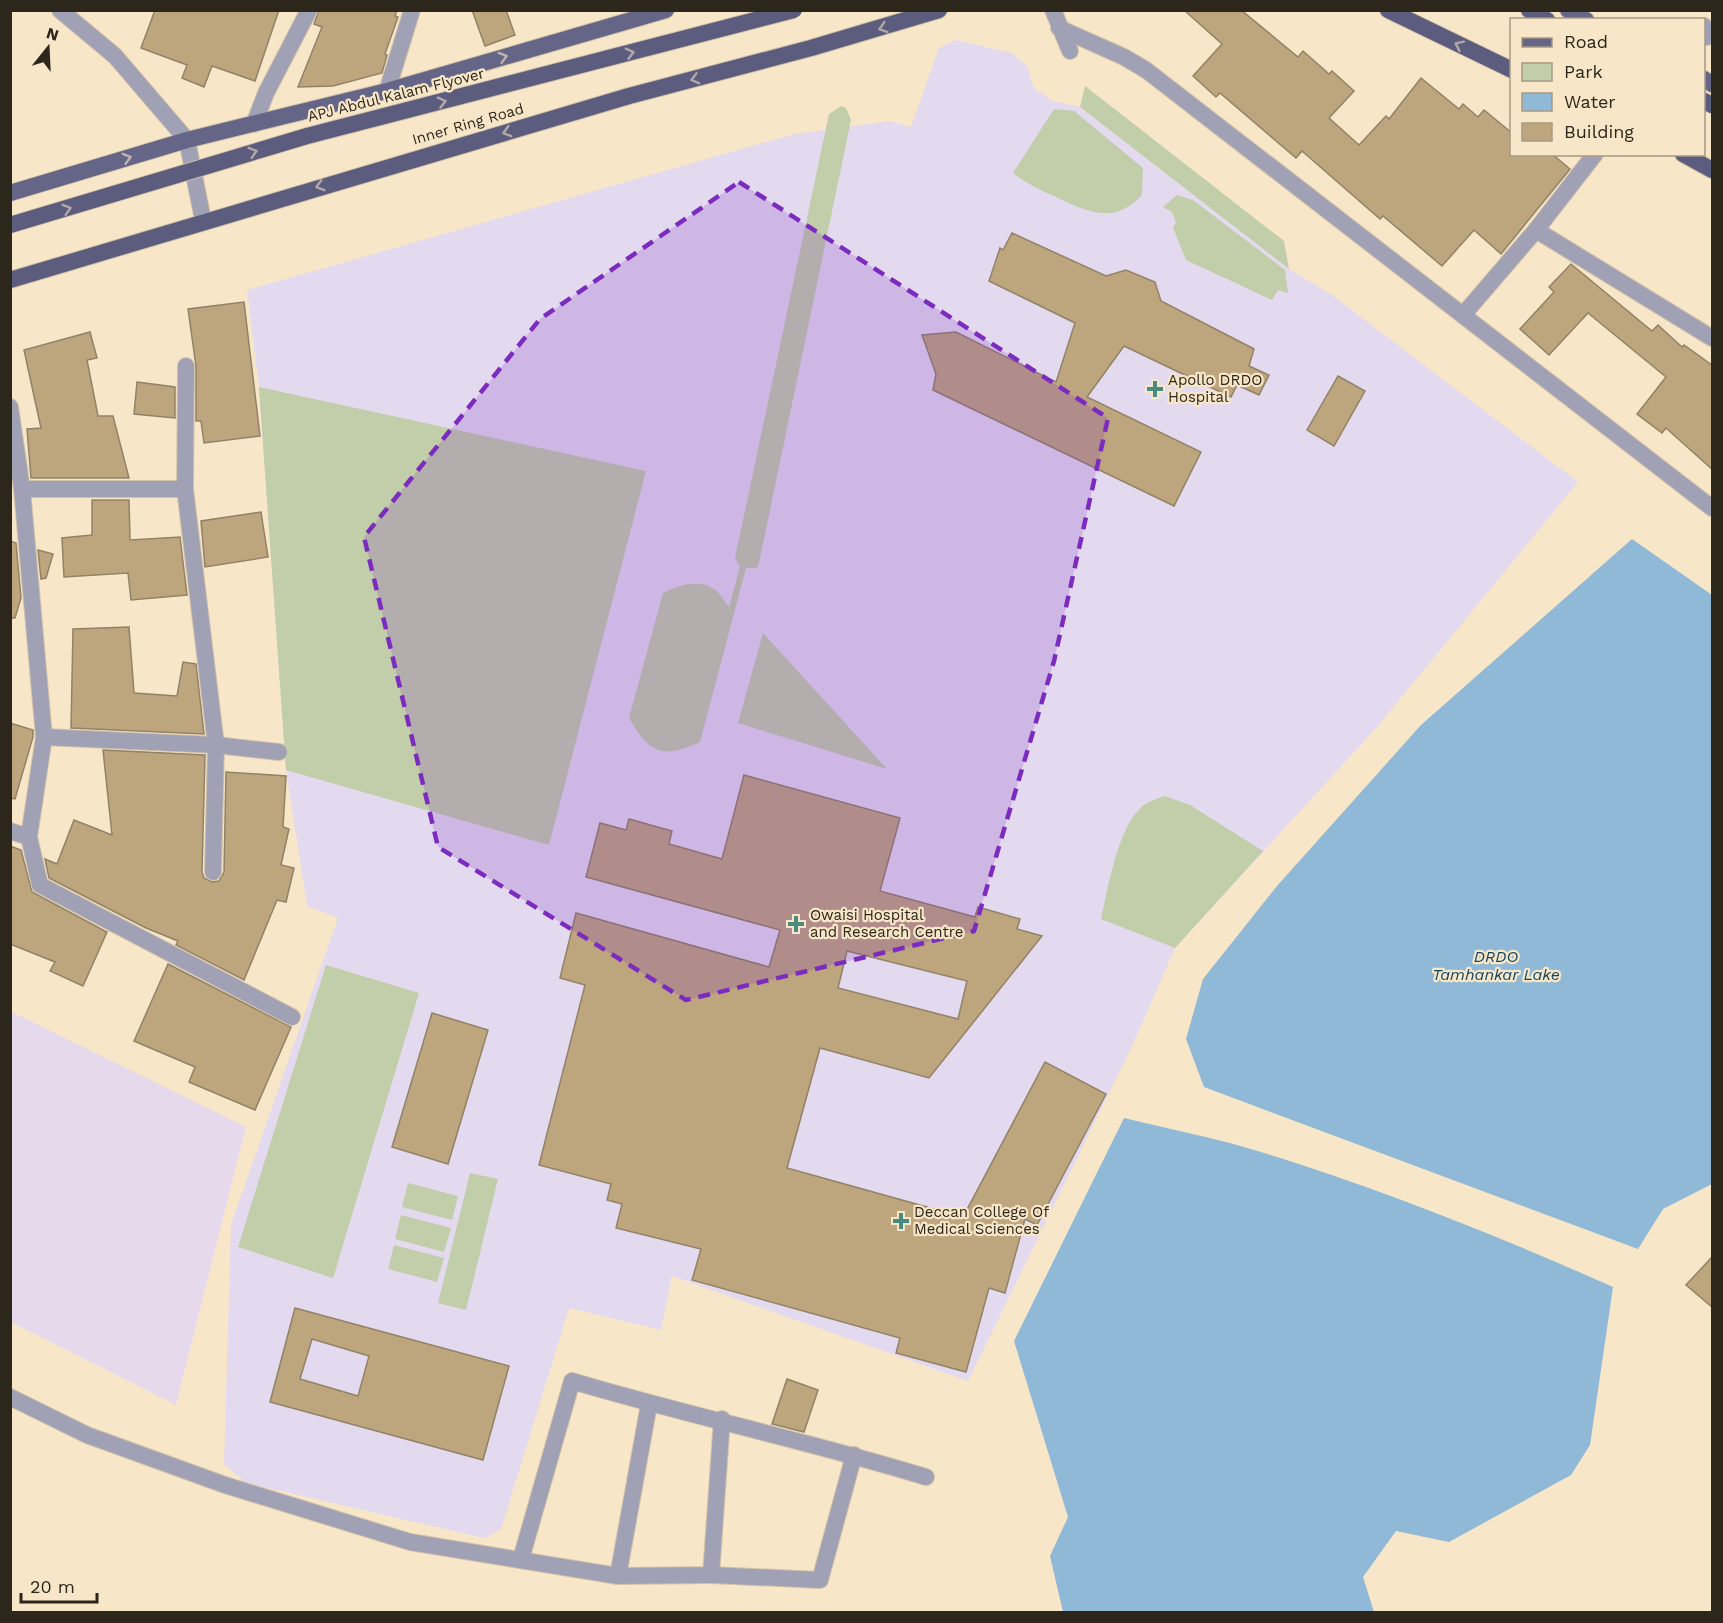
<svg xmlns="http://www.w3.org/2000/svg" width="1723" height="1623" viewBox="0 0 1723 1623" font-family="'Work Sans',sans-serif">
<rect width="100%" height="100%" fill="#f8e6c8"/>
<polygon fill="#e6d9ec" points="10,1011 246,1127 176,1405 11,1322"/>
<polygon fill="#e3daef" points="956,40 1012,53 1027,66 1034,88 1053,101 1080,107 1289,269 1332,295 1578,482 1377,727 1175,948 1134,1042 968,1381 672,1276 661,1330 569,1308 501,1529 484,1538 246,1483 224,1464 231,1225 338,918 307,906 286,770 259,387 247,290 794,134 890,121 911,127 939,48"/>
<g fill="#c2cda9">
<polygon points="1085,86 1284,241 1289,269 1080,107"/>
<path d="M 841,106 L 846,108 L 851,120 L 759,563 L 757,568 L 746,568 L 700,742 C 663,759 650,754 629,718 L 663,593 C 678,586 698,578 714,589 C 720,593 725,602 729,607 L 740,566 L 735,558 L 829,114 Z"/>
<path d="M 1054,109 L 1074,111 L 1143,168 L 1142,195 C 1115,224 1089,213 1058,198 C 1042,191 1027,184 1013,173 Z"/>
<polygon points="1177,195 1193,200 1285,270 1288,293 1278,290 1272,300 1186,260 1173,228 1176,222 1172,212 1163,207"/>
<polygon points="259,387 646,471 549,845 286,770"/>
<polygon points="763,633 887,769 738,723"/>
<path d="M 1165,796 L 1190,805 L 1263,851 L 1175,948 L 1101,919 C 1109,887 1118,821 1147,803 C 1153,800 1159,798 1165,796 Z"/>
<polygon points="326,965 419,993 333,1278 238,1247"/>
<polygon points="470,1173 498,1179 466,1310 438,1303"/>
<polygon points="408,1183 458,1196 452,1220 402,1207"/>
<polygon points="401,1215 451,1228 444,1252 395,1239"/>
<polygon points="394,1245 444,1258 437,1282 388,1269"/>
</g>
<g fill="#8fb9d6">
<polygon points="1632,539 1712,595 1712,1184 1663,1209 1638,1249 1204,1087 1186,1039 1203,979 1277,886 1421,725"/>
<path d="M 1124,1118 C 1169,1129 1216,1138 1261,1152 C 1378,1188 1501,1237 1613,1287 L 1590,1445 L 1571,1475 L 1449,1542 L 1396,1531 L 1363,1577 L 1374,1612 L 1063,1612 L 1050,1556 L 1068,1517 L 1014,1341 Z"/>
</g>
<g fill="#bda57e" stroke="#928267" stroke-width="1.5" fill-rule="evenodd">
<polygon points="155,10 279,10 255,81 212,66 204,87 182,78 187,65 141,48"/>
<polygon points="319,10 397,10 395,16 398,17 385,54 387,55 382,73 333,86 298,87 322,27 314,24"/>
<polygon points="472,10 506,10 515,35 485,46"/>
<polygon points="1184,10 1241,10 1298,57 1303,51 1329,74 1332,71 1354,91 1329,118 1359,145 1386,116 1389,119 1421,78 1459,109 1463,104 1478,117 1484,110 1512,133 1512,154 1552,154 1570,169 1501,254 1474,230 1442,266 1383,216 1380,219 1302,151 1296,158 1220,93 1216,97 1193,76 1222,44"/>
<polygon points="1012,233 1106,276 1126,270 1155,282 1161,301 1254,349 1249,366 1269,375 1259,395 1237,385 1231,397 1124,346 1087,397 1201,452 1174,506 933,390 936,374 922,335 956,332 1056,382 1075,323 989,281 1000,248 1003,250"/>
<polygon points="1571,264 1652,331 1658,325 1682,347 1684,345 1713,366 1713,470 1666,428 1662,433 1637,414 1666,377 1588,313 1549,355 1520,329 1554,292 1549,287"/>
<polygon points="244,302 260,436 204,443 201,421 196,421 196,366 188,309"/>
<polygon points="90,332 97,358 87,360 98,416 113,416 129,478 31,478 27,429 41,428 24,350"/>
<polygon points="1338,376 1365,391 1334,446 1307,430"/>
<polygon points="137,382 175,387 175,418 134,414"/>
<polygon points="92,500 129,500 130,540 180,537 187,595 131,600 128,573 64,577 62,538 92,535"/>
<polygon points="261,512 268,557 205,567 201,521"/>
<polygon points="10,541 16,543 21,598 15,618 10,618"/>
<polygon points="38,550 53,554 46,578 41,579"/>
<polygon points="129,627 134,693 177,696 183,662 196,664 204,734 71,728 73,629"/>
<polygon points="10,723 33,730 33,737 15,799 10,798"/>
<polygon points="103,750 205,755 202,872 204,878 212,882 219,881 224,872 226,772 286,776 283,827 289,829 281,865 294,868 286,902 277,900 244,980 176,945 178,941 146,928 49,878 45,859 57,864 74,820 112,835"/>
<path d="M 744,775 L 900,818 L 880,891 L 975,917 L 978,907 L 1020,919 L 1017,929 L 1042,936 L 929,1078 L 820,1048 L 787,1168 L 963,1217 L 1045,1062 L 1106,1094 L 1037,1225 L 1025,1219 L 1005,1293 L 989,1288 L 966,1372 L 896,1353 L 900,1338 L 692,1280 L 701,1249 L 616,1228 L 622,1204 L 607,1200 L 611,1184 L 539,1165 L 585,985 L 560,978 L 576,913 L 769,967 L 780,930 L 586,877 L 600,823 L 626,830 L 629,819 L 672,831 L 669,844 L 722,859 ZM 847,951 L 967,981 L 958,1019 L 838,988 Z"/>
<polygon points="10,846 21,850 32,892 107,932 83,986 50,971 55,962 10,944"/>
<polygon points="168,964 291,1027 255,1110 189,1082 195,1067 134,1041"/>
<polygon points="432,1013 488,1030 448,1164 392,1147"/>
<polygon points="1713,1256 1713,1308 1686,1285"/>
<path d="M 295,1308 L 509,1366 L 483,1460 L 270,1402 ZM 312,1339 L 369,1356 L 358,1396 L 300,1379 Z"/>
<polygon points="787,1379 818,1390 804,1432 772,1424"/>
</g>
<g fill="none" stroke-linecap="round" stroke-linejoin="round">
<g stroke="#d3c3a9" stroke-width="18">
<g id="minor">
<polyline points="60,10 115,56 187,140 203,220"/>
<polyline points="1053,10 1070,51"/>
<polyline points="1704,26 1707,37"/>
<polyline points="1059,28 1124,57 1146,70 1712,508"/>
<polyline points="387,91 412,10"/>
<polyline points="254,124 266,93 309,10"/>
<polyline points="1536,230 1712,338"/>
<polyline points="1463,315 1536,230 1595,154"/>
<polyline points="10,407 22,489 44,737 29,837 40,885 292,1017"/>
<polyline points="22,489 185,489 186,366"/>
<polyline points="185,489 216,745 213,872"/>
<polyline points="44,737 216,745 279,752"/>
<polyline points="10,831 29,837"/>
<polyline points="10,1397 87,1435 225,1485 410,1542 618,1576 711,1575 722,1419"/>
<path d="M 521,1559 L 572,1381 C 689,1416 809,1441 926,1477"/>
<polyline points="711,1575 820,1580 854,1455"/>
<polyline points="618,1576 649,1404"/>
</g>
</g>
<g stroke="#d3c3a9" stroke-width="18">
<g id="primary">
<polyline points="1568,10 1586,20"/>
<polyline points="1704,79 1712,84"/>
<polyline points="10,193 187,140 387,91 666,10"/>
</g>
</g>
<g stroke="#d3c3a9" stroke-width="18">
<g id="trunk">
<polyline points="1388,10 1512,70"/>
<polyline points="1529,10 1547,20"/>
<polyline points="1704,101 1712,105"/>
<polyline points="1683,154 1712,170"/>
<polyline points="10,280 629,96 811,48 939,10"/>
</g>
</g>
<use href="#minor" stroke="#a0a1b4" stroke-width="16"/>
<use href="#primary" stroke="#656687" stroke-width="16"/>
<use href="#trunk" stroke="#5b5c7e" stroke-width="16"/>
<g stroke="#d3c3a9" stroke-width="18" stroke-linecap="butt">
<polyline id="trunk-bridge" points="10,225 307,136 794,10"/>
</g>
<use href="#trunk-bridge" stroke="#5b5c7e" stroke-width="16"/>
</g>
<defs><path id="oneway-chevron" d="M-2-3.5L2.5 0L-2 3.5" fill="none" stroke-width="1.6" stroke-linecap="round" stroke-linejoin="round" transform="scale(1.5)"/></defs>
<g stroke="#b1a8a7">
<use href="#oneway-chevron" transform="translate(883 28) rotate(163)"/>
<use href="#oneway-chevron" transform="translate(1459 45) rotate(-154)"/>
<use href="#oneway-chevron" transform="translate(630 53) rotate(-15)"/>
<use href="#oneway-chevron" transform="translate(695 79) rotate(165)"/>
<use href="#oneway-chevron" transform="translate(442 102) rotate(-14)"/>
<use href="#oneway-chevron" transform="translate(507 132) rotate(164)"/>
<use href="#oneway-chevron" transform="translate(253 152) rotate(-17)"/>
<use href="#oneway-chevron" transform="translate(320 186) rotate(164)"/>
<use href="#oneway-chevron" transform="translate(67 209) rotate(-17)"/>
</g>
<g stroke="#bdb3ae">
<use href="#oneway-chevron" transform="translate(503 57) rotate(-16)"/>
<use href="#oneway-chevron" transform="translate(127 158) rotate(-16)"/>
</g>
<path fill="#7b2cbf" fill-opacity="0.2" stroke="#7b2cbf" stroke-width="4.5" stroke-dasharray="12 8" stroke-linejoin="round" d="M 739,182 L 1108,418 L 1054,661 L 974,931 L 686,1000 L 438,847 L 364,537 L 540,319 Z"/>
<g fill="#488c81" stroke="#f8e6c8" stroke-width="2">
<path d="M1152 380h6v6h6v6h-6v6h-6v-6h-6v-6h6z"/>
<path d="M793 915h6v6h6v6h-6v6h-6v-6h-6v-6h6z"/>
<path d="M898 1212h6v6h6v6h-6v6h-6v-6h-6v-6h6z"/>
</g>
<g text-anchor="middle" stroke-width="4.5" stroke-linejoin="round" paint-order="stroke">
<g font-size="15" fill="#2c261b" stroke="#f8e6c8">
<text transform="translate(396 95) rotate(-14)" y="5">APJ Abdul Kalam Flyover</text>
<text transform="translate(468 124) rotate(-16)" y="5">Inner Ring Road</text>
</g>
<g font-size="15" fill="#2c261b" stroke="#f8e6c8" text-anchor="start">
<text x="1168" y="385">Apollo DRDO<tspan x="1168" dy="17">Hospital</tspan></text>
<text x="810" y="920">Owaisi Hospital<tspan x="810" dy="17">and Research Centre</tspan></text>
<text x="914" y="1217">Deccan College Of<tspan x="914" dy="17">Medical Sciences</tspan></text>
</g>
<g font-size="16" font-style="italic" fill="#114562" stroke="#f8e6c8">
<text x="1496" y="962">DRDO<tspan x="1496" dy="18">Tamhankar Lake</tspan></text>
</g>
</g>
<rect width="1723" height="1623" fill="none" stroke="#2c261b" stroke-width="24"/>
<rect x="1510" y="18" width="195" height="138" fill="#f8e6c8" stroke="#a69983" stroke-width="1.5"/>
<rect x="1522" y="38" width="30" height="9" fill="#656687" stroke="#a69983" stroke-width="1.5"/>
<text x="1564" y="48" font-size="18" fill="#2c261b">Road</text>
<rect x="1522" y="63" width="30" height="18" fill="#c2cda9" stroke="#a69983" stroke-width="1.5"/>
<text x="1564" y="78" font-size="18" fill="#2c261b">Park</text>
<rect x="1522" y="93" width="30" height="18" fill="#8fb9d6" stroke="#a69983" stroke-width="1.5"/>
<text x="1564" y="108" font-size="18" fill="#2c261b">Water</text>
<rect x="1522" y="123" width="30" height="18" fill="#bda57e" stroke="#a69983" stroke-width="1.5"/>
<text x="1564" y="138" font-size="18" fill="#2c261b">Building</text>
<g transform="translate(48 48) rotate(18)" stroke="#f8e6c8" stroke-width="4.5" paint-order="stroke">
<path d="M0-4.5L10 22L0 15L-10 22Z" fill="#2c261b"/>
<text y="-9" font-size="16" font-weight="bold" text-anchor="middle" fill="#2c261b">N</text>
</g>
<path d="M21 1593v9h76v-9" fill="none" stroke="#2c261b" stroke-width="3"/>
<text x="30" y="1593" font-size="18" fill="#2c261b" stroke="#f8e6c8" stroke-width="4.5" paint-order="stroke">20 m</text>
</svg>
